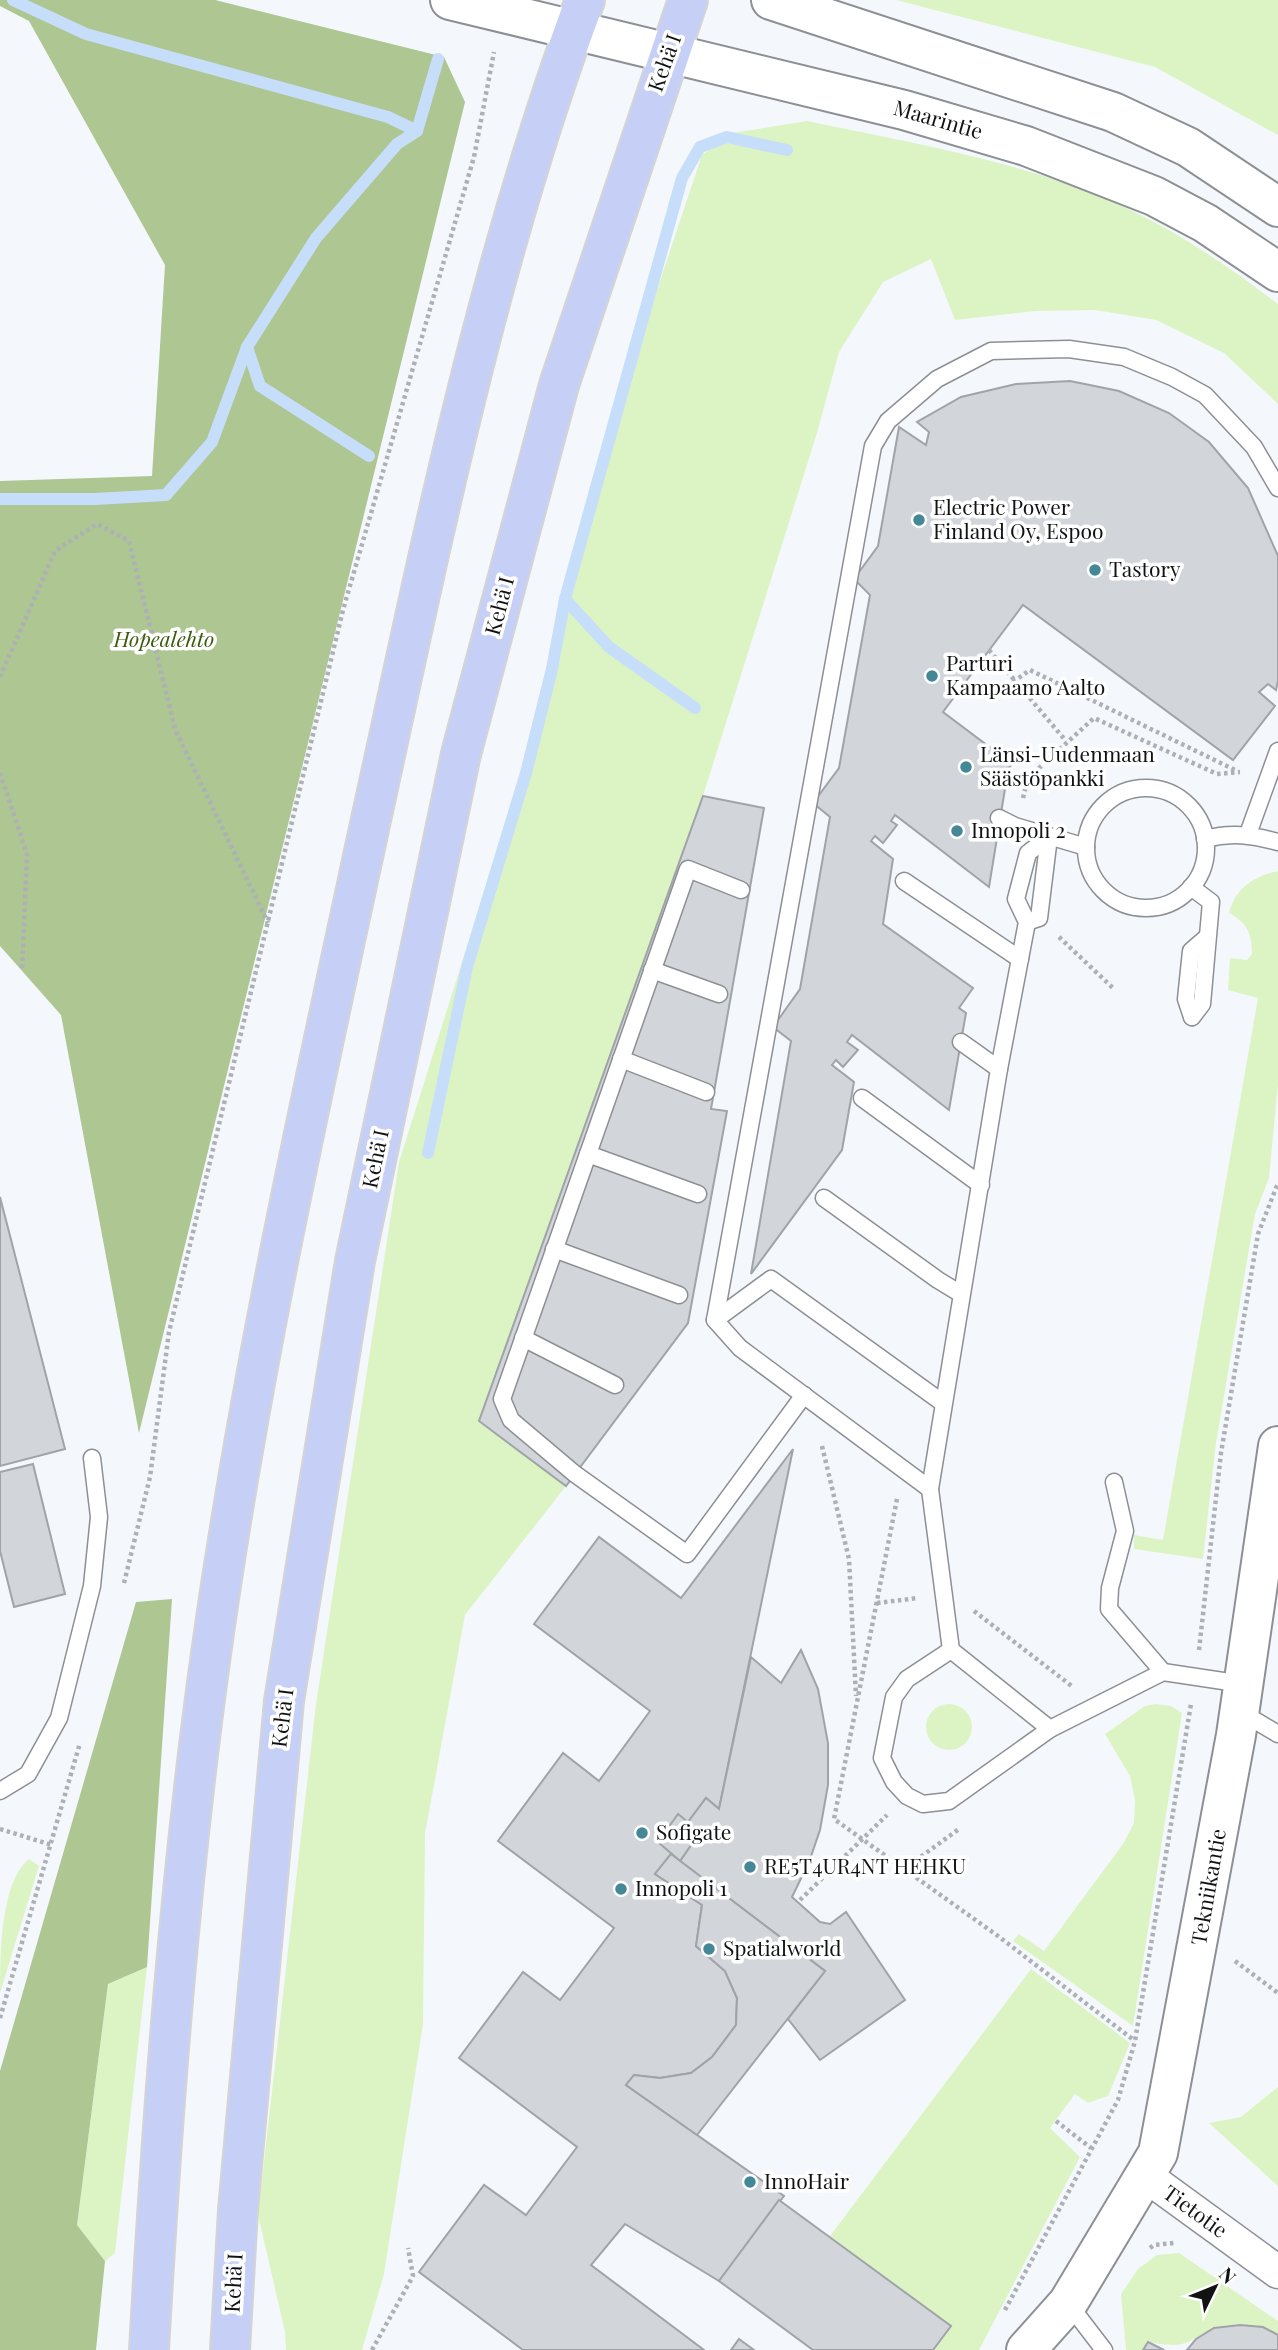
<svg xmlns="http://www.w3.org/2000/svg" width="1278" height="2350" viewBox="0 0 1278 2350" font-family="'Playfair Display',serif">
<rect width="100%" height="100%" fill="#f4f8fd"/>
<g fill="#dcf4c4">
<polygon points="896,0 1278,0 1278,135 1155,67"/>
<path d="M 807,121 C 911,143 1018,160 1115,203 C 1174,229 1227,265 1278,304 L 1278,404 L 1224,353 L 1156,320 L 1095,310 L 1035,311 L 955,320 L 931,259 L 883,282 L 839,352 L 817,433 L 703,796 L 479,1421 L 566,1486 L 465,1615 L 425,1834 L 423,2024 L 384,2274 L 362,2350 L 286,2350 L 285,2332 L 258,2215 L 316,1704 L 399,1162 L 506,823 L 656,293 L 702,155 L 732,133 Z"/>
<path d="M 1278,871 L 1278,1084 L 1269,1178 L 1255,1214 L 1216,1443 L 1203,1559 L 1134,1549 L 1134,1535 L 1163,1540 L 1258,998 L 1228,990 L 1230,958 L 1247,960 L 1252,954 C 1252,933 1247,923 1229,913 C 1235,889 1253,876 1278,871 Z"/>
<polygon points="1156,1704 1171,1706 1182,1713 1133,2026 1013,1941 1019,1934 1044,1951 1123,1844 1134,1823 1135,1800 1130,1776 1105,1734 1145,1706"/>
<circle cx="949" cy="1727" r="23"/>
<path d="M 29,1859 L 39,1866 L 0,1993 C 0,1955 0,1883 29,1859 Z"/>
<polygon points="147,1967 115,2253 105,2261 77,2225 108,1984"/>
<polygon points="1031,1969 1130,2043 1108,2096 1088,2103 1075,2094 1050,2128 1080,2157 979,2350 933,2350 950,2326 830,2236"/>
<polygon points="1278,2087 1278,2186 1209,2123 1241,2117"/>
<path d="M 1179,2253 L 1278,2321 L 1278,2335 C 1260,2326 1235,2321 1215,2328 C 1184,2340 1193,2350 1148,2342 L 1143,2350 L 1126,2350 L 1121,2294 L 1138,2269 L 1157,2255 Z"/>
</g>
<g fill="#adc692">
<polygon points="0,0 215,0 444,57 465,102 139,1433 61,1015 0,946 0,481 152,476 165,265 29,21 0,6"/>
<polygon points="172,1599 147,1967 108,1984 77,2225 105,2261 96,2350 0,2350 0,2071 136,1602"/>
</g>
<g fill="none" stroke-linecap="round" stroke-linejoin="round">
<g stroke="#c6def9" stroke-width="12">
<polyline points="13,0 86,34 388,117 417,131"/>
<polyline points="369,456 260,386 247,347 316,238 397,144 417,131 438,59"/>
<polyline points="0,499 95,499 166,495 212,442 247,347"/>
<polyline points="565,599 609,647 695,708"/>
<polyline points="428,1153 467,967 526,773 552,669 565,599 682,178 700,147 727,137 787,150"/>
</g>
</g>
<g fill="#d2d6db" stroke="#a0a3a8" stroke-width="2">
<polygon points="1070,381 1119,391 1169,413 1209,442 1248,488 1278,556 1278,681 1276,690 1268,684 1259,692 1275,706 1233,760 1023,605 943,712 1012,764 997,783 1005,789 989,887 895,815 891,821 897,825 883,843 875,836 871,841 893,859 883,924 973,988 959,1008 966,1013 949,1110 852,1035 847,1042 858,1050 843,1067 836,1060 832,1065 854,1082 842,1150 751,1274 791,1041 773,1027 800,989 830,817 813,803 839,768 870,595 854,579 878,546 899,427 926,445 929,432 917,422 961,397 1016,384"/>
<polygon points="703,796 764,808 711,1109 727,1111 688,1323 566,1486 479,1421"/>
<polygon points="0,1197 65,1449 0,1466"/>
<polygon points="793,1449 719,1809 706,1798 688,1822 700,1832 680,1861 671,1854 655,1874 702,1905 696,1946 725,1971 737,1998 736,2025 712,2057 691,2073 660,2078 634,2075 626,2085 784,2196 719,2281 625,2224 591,2265 704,2350 523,2350 419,2272 484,2185 526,2215 577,2147 459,2058 523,1972 560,2000 614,1928 498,1841 563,1753 599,1781 650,1711 534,1624 599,1537 681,1598"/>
<polygon points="33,1464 65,1594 14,1607 0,1551 0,1472"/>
<polygon points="801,1650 818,1689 828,1743 828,1785 820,1830 809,1862 792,1897 820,1922 830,1924 846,1912 905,2000 820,2060 788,2019 825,1971 680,1861 700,1832 688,1822 706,1798 719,1809 751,1657 781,1683"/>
<polygon points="678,1814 700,1832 680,1861 658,1842"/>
<polygon points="671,1854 825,1971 697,2135 626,2085 634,2075 660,2078 691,2073 712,2057 736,2025 737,1998 725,1971 696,1946 702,1905 655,1874"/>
<polygon points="779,2200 951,2326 933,2350 813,2350 719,2281"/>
<polygon points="1240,2325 1263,2327 1278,2335 1278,2350 1187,2350 1196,2339 1214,2328"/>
<polygon points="739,2339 754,2350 731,2350"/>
<polygon points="1148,2342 1164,2350 1143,2350"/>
</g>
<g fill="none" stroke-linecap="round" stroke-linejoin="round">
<g stroke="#8c9094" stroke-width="19">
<g id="service">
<circle cx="1146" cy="848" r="60"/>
<polyline points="999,818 1015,826 1086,847"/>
<polyline points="1248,834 1278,751"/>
<polyline points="1049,837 1028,853 1016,899 1027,922 999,1069 930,1489 951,1650 1050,1729 1163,1672 1243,1684"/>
<path d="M 1205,839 C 1231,832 1252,835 1278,842"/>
<polyline points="904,881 1020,959"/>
<polyline points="1191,887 1211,902 1202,1004 1192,1017"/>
<polyline points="741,890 688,869 502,1399 511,1420 575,1474 687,1554 804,1395"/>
<polyline points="1027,922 1039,918 1049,837"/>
<polyline points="652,970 719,994"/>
<polyline points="1192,1017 1186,999 1191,951 1206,938"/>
<polyline points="961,1042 999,1069"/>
<polyline points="621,1059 706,1092"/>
<polyline points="862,1098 981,1185"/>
<polyline points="588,1154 698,1194"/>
<polyline points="824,1198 938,1280 961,1294"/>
<polyline points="554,1249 679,1295"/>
<polyline points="715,1320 771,1279 943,1403"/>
<polyline points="523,1338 615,1385"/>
<polyline points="1114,1482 1125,1531 1110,1588 1109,1609 1163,1672"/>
<polyline points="930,1489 740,1348 715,1320 873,446 888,421 937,379 991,351 1069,349 1124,357 1172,377 1205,395 1254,447 1278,488"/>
<polyline points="951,1650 907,1679 894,1697 882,1758 894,1782 907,1796 923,1804 949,1801 1050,1729"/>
<polyline points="1241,1712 1278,1734"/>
<polyline points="0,1791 28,1774 59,1718 92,1586 99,1517 92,1458"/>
<polyline points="1068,2303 1104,2350"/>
</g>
</g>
<g stroke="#8c9094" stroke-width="35">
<polyline id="minor" points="1146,2176 1278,2272"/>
</g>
<g stroke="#8c9094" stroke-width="42">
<g id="secondary">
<polyline points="450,0 904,110 1026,146 1154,196 1205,223 1278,272"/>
<polyline points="771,0 1113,112 1188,147 1278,207"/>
<polyline points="1026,2350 1068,2303 1158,2153 1236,1735 1278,1446"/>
</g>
</g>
<g stroke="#d4d4d5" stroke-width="42">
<g id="trunk">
<path d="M 149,2350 C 162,2118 179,1884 211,1654 C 250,1372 312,1094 372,815 C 432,541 487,263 585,0"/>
<polyline points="230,2350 238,2210 284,1701 355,1261 461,754 559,385 688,0"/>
</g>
</g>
<g stroke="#adb0b4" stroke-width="4.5" stroke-dasharray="3.5 3.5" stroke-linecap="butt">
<polyline points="989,650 1066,741"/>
<polyline points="0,677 55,551 97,524 129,541 175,729 268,923"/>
<polyline points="1013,682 1030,670 1237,771"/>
<polyline points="0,773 27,854 22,971"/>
<polyline points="1023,798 1028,778 1094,718 1217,774 1240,772"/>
<polyline points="1059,937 1114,989"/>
<polyline points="822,1446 849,1559 856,1696"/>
<polyline points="897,1499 834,1819 998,1936 1135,2041"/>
<polyline points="124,1583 150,1477 169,1332 343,610 474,157 494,52"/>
<polyline points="877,1603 918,1598"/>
<polyline points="974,1611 1073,1687"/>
<polyline points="1199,1650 1221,1453 1258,1234 1278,1183"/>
<polyline points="0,1829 52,1845"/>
<polyline points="904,1869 959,1829"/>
<polyline points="800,1900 887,1815"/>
<polyline points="1235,1961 1278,1993"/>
<polyline points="0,2018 80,1743"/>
<polyline points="1056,2121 1091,2148"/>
<polyline points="1150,2248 1154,2245 1174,2243"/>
<polyline points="1005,2310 1118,2100 1135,2041 1191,1704"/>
<polyline points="372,2350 413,2276 408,2248"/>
</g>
<use href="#service" stroke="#fff" stroke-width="16"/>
<use href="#minor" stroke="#fff" stroke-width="32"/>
<use href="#secondary" stroke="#fff" stroke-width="38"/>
<use href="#trunk" stroke="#c6d0f6" stroke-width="38"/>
</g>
<g fill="#448797" stroke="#fff" stroke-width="2.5">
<circle cx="919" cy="520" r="7"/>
<circle cx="1095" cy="570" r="7"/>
<circle cx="932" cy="676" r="7"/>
<circle cx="966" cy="767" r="7"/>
<circle cx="957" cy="831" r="7"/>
<circle cx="642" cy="1833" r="7"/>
<circle cx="750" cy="1867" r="7"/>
<circle cx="621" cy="1889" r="7"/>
<circle cx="709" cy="1949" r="7"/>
<circle cx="750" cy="2182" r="7"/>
</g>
<g text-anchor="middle" stroke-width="7" stroke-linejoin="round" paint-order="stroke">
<g font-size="21" fill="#111214" stroke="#fff">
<text transform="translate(665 63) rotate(-70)" y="7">Kehä I</text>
<text transform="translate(938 120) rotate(16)" y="7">Maarintie</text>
<text transform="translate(500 606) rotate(-75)" y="7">Kehä I</text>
<text transform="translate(376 1159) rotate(-78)" y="7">Kehä I</text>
<text transform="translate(283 1718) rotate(-83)" y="7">Kehä I</text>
<text transform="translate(1209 1887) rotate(-80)" y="7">Tekniikantie</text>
<text transform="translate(1195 2212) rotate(36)" y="7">Tietotie</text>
<text transform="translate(234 2283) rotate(-87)" y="7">Kehä I</text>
</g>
<g font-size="21" fill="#111214" stroke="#fff" text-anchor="start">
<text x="933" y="515">Electric Power<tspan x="933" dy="24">Finland Oy, Espoo</tspan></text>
<text x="1109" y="577">Tastory</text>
<text x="946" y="671">Parturi<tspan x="946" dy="24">Kampaamo Aalto</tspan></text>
<text x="980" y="762">Länsi-Uudenmaan<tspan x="980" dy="24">Säästöpankki</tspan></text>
<text x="971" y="838">Innopoli 2</text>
<text x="656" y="1840">Sofigate</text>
<text x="764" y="1874">RE5T4UR4NT HEHKU</text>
<text x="635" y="1896">Innopoli 1</text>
<text x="723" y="1956">Spatialworld</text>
<text x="764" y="2189">InnoHair</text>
</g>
<g font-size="21" font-style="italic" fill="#3d5a0d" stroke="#fff">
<text x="164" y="647">Hopealehto</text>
</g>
</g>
<g transform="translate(1215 2287) rotate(47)" stroke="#ffffff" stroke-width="5" paint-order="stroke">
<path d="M0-5L12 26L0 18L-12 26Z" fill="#111214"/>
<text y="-10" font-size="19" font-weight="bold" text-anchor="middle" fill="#111214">N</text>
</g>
</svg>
